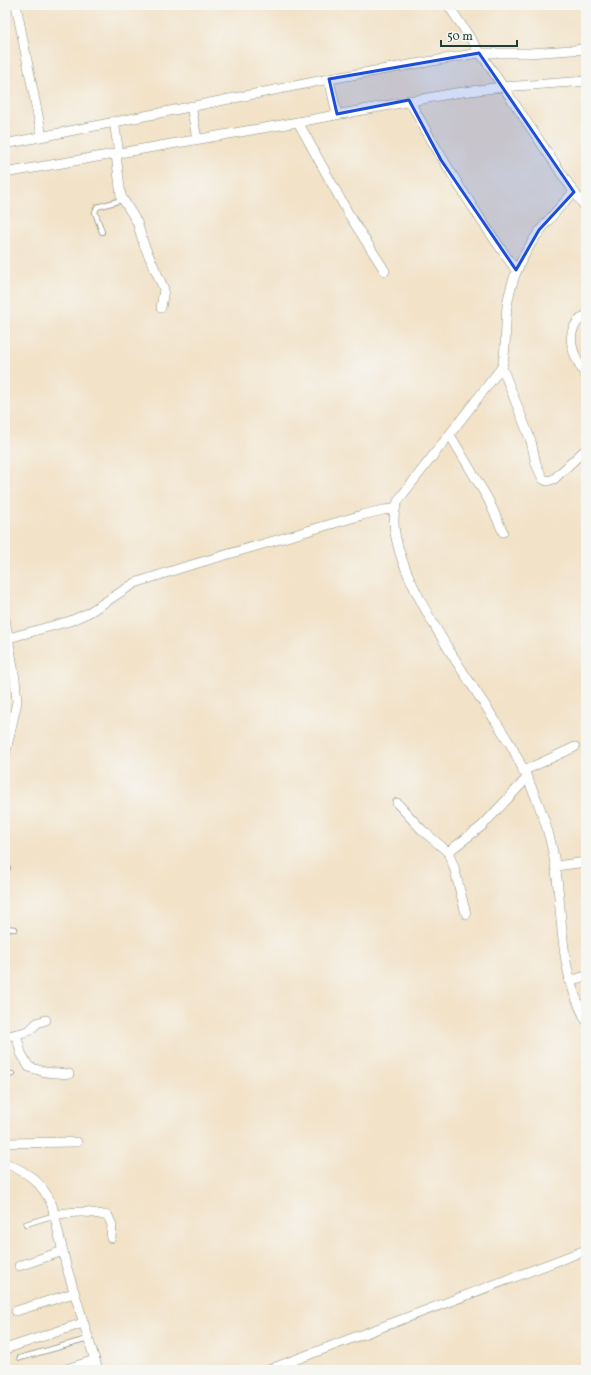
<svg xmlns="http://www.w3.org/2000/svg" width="591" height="1375" viewBox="0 0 591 1375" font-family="Vollkorn,serif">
<rect width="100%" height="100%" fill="#f6f6f2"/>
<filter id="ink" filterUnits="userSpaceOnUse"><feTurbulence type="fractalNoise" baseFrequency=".025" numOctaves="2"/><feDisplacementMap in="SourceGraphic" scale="8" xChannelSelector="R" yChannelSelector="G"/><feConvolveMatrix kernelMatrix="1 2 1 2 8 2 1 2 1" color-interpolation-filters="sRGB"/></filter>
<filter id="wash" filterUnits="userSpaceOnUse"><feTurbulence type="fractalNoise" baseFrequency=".012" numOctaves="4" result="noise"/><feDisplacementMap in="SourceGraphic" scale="16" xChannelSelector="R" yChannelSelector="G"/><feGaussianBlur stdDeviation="0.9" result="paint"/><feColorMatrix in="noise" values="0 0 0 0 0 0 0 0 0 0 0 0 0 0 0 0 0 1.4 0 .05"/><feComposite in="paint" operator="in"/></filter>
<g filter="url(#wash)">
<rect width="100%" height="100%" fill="#f2e2c8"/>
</g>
<g filter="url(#ink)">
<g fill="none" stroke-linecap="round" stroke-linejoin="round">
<g stroke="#88907e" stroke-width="6">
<g id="lane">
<polyline points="102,232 95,212 97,207 122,200"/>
<polyline points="5,868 8,868"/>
<polyline points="5,928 15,929"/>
<polyline points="5,1077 12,1074"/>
<polyline points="26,1224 55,1215"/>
<polyline points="20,1358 88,1339"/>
</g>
</g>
<g stroke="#88907e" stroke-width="10">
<g id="street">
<polyline points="16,5 42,136"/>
<path d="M 448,5 L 574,192 C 542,225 514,258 507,306 C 505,326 507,347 502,367 L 400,498 C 366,549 486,700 513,749 C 532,786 549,823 555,864 C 564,920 558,969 586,1020"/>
<polyline points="329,79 337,114"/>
<path d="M 409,100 C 442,161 476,215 516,270"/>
<polyline points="191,106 197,139"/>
<polyline points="114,121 119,154"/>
<polyline points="298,122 348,213 385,271"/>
<polyline points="5,144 329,79 479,53 529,53 586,49"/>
<polyline points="116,154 121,196 137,222 144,245 164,289 161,308"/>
<polyline points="5,173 298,122 455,93 502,87 586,81"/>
<polyline points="574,192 586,208"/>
<path d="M 586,315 C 561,330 573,356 586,376"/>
<polyline points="502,367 531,441 536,464 543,479 547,481 554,479 586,449"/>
<polyline points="450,435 488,499 503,532"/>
<polyline points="5,619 15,679 17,702 5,755"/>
<polyline points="5,639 70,621 88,613 135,583 181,568 362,515 383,510 394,509"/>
<polyline points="523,771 575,747"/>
<polyline points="397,803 422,830 448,852 454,867 466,914"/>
<polyline points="448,852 482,826 527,778"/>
<polyline points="556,866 586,862"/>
<polyline points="569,981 586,976"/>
<polyline points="16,1034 21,1053 29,1067 45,1072 69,1074"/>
<polyline points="5,1037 29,1031 37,1023 46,1020"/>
<polyline points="5,1143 77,1142"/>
<path d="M 5,1163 C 29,1173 41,1181 52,1205 L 66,1265 L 98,1370"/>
<path d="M 55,1215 C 76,1211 87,1211 108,1216 L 112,1225 L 111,1238"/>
<polyline points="19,1266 63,1251"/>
<polyline points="16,1311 74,1293"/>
<polyline points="5,1349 83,1323"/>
<polyline points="63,1370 95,1360"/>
<polyline points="268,1370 586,1250"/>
</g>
</g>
<use href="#lane" stroke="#fff" stroke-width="4.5"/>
<use href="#street" stroke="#fff" stroke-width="9"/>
</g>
</g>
<path fill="#1d4ed8" fill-opacity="0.2" stroke="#1d4ed8" stroke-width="3" stroke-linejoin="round" d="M 479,53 L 574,192 L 539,230 L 516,270 L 441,160 L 409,100 L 337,114 L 329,79 Z"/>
<rect width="591" height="1375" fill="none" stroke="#f6f6f2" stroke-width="20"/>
<path d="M441 40v6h76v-6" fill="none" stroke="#1f3d34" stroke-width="2"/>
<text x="447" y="40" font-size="12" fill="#1f3d34" stroke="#f6f6f2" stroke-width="3" paint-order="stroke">50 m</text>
</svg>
